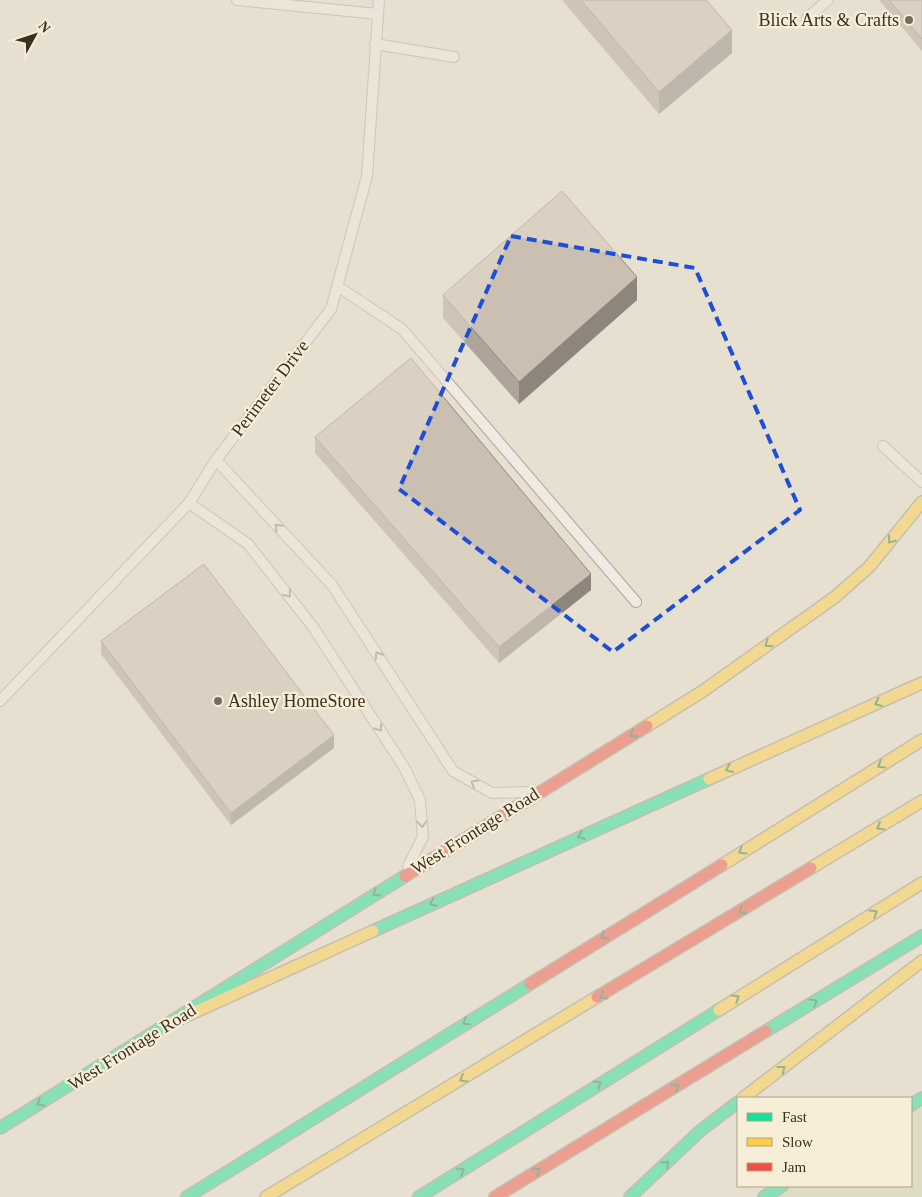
<svg xmlns="http://www.w3.org/2000/svg" width="922" height="1197" viewBox="0 0 922 1197" font-family="Georgia,serif">
<rect width="100%" height="100%" fill="#e7e0d1"/>
<polygon fill="#d6d7b3" points="922,1101 922,1197 763,1197 781,1186 911,1186 911,1108"/>
<g fill="none" stroke-linecap="round" stroke-linejoin="round">
<g stroke="#ada599" stroke-width="12">
<g id="lane">
<polyline points="237,0 378,14"/>
<polyline points="807,18 828,0"/>
<polyline points="375,44 454,57"/>
<polyline points="337,286 402,329 636,602"/>
<polyline points="883,446 922,482"/>
<polyline points="216,460 332,585 453,771 492,793 527,792"/>
<polyline points="189,503 248,544 313,627 404,767 420,800 423,837 408,866"/>
<polyline points="0,701 189,503 216,460 331,309 367,176 379,0"/>
</g>
</g>
<g stroke="#9c958a" stroke-width="14">
<g id="fast">
<polyline points="373,931 709,779"/>
<polyline points="766,1031 922,936"/>
<polyline points="911,1105 922,1098"/>
<polyline points="0,1128 405,876"/>
<polyline points="187,1197 530,984"/>
<polyline points="419,1197 719,1010"/>
<polyline points="630,1197 700,1131 738,1102"/>
<polyline points="764,1197 782,1186"/>
</g>
</g>
<g stroke="#9c958a" stroke-width="14">
<g id="slow">
<polyline points="647,726 703,691 835,597 869,567 922,502"/>
<polyline points="709,779 922,683"/>
<polyline points="722,865 922,740"/>
<polyline points="811,868 922,801"/>
<polyline points="719,1010 922,883"/>
<polyline points="171,1023 373,931"/>
<polyline points="743,1098 922,961"/>
<polyline points="266,1197 597,997"/>
</g>
</g>
<g stroke="#9c958a" stroke-width="14">
<g id="jam">
<polyline points="405,876 647,726"/>
<polyline points="530,984 722,865"/>
<polyline points="597,997 811,868"/>
<polyline points="495,1197 766,1031"/>
</g>
</g>
<use href="#lane" stroke="#efebe3" stroke-width="10"/>
<use href="#fast" stroke="#16e098" stroke-width="11"/>
<use href="#slow" stroke="#ffcf43" stroke-width="11"/>
<use href="#jam" stroke="#f24e42" stroke-width="11"/>
</g>
<g fill="#afa499">
<polygon points="562,0 706,0 732,53 659,114"/>
<polygon points="879,0 922,0 922,51"/>
<polygon points="443,295 637,300 519,404 443,318"/>
<polygon points="315,437 591,590 499,663 315,453"/>
<polygon points="101,641 334,748 231,825 101,654"/>
</g>
<g fill="#8e867d">
<polygon points="732,30 732,53 659,114 659,92"/>
<polygon points="637,277 637,300 519,404 519,382"/>
<polygon points="591,574 591,590 499,663 499,647"/>
<polygon points="334,735 334,748 231,825 231,813"/>
</g>
<g fill="#cbbfb2" stroke="#8e867d">
<polygon points="581,0 706,0 732,30 659,92"/>
<polygon points="889,0 922,0 922,39"/>
<polygon points="562,191 637,277 519,382 443,295"/>
<polygon points="411,358 591,574 499,647 315,437"/>
<polygon points="204,564 334,735 231,813 101,641"/>
</g>
<defs><path id="oneway-chevron" d="M-2-3.5L2.5 0L-2 3.5" fill="none" stroke-width="1.6" stroke-linecap="round" stroke-linejoin="round" transform="scale(1.25)"/></defs>
<g stroke="#968c82">
<use href="#oneway-chevron" transform="translate(278 527) rotate(-133)"/>
<use href="#oneway-chevron" transform="translate(288 594) rotate(52)"/>
<use href="#oneway-chevron" transform="translate(378 655) rotate(-123)"/>
<use href="#oneway-chevron" transform="translate(379 728) rotate(57)"/>
<use href="#oneway-chevron" transform="translate(474 783) rotate(-149)"/>
<use href="#oneway-chevron" transform="translate(422 824) rotate(86)"/>
</g>
<g stroke="#2b7e56">
<use href="#oneway-chevron" transform="translate(891 540) rotate(129)"/>
<use href="#oneway-chevron" transform="translate(768 644) rotate(145)"/>
<use href="#oneway-chevron" transform="translate(878 703) rotate(156)"/>
<use href="#oneway-chevron" transform="translate(633 734) rotate(148)"/>
<use href="#oneway-chevron" transform="translate(881 765) rotate(148)"/>
<use href="#oneway-chevron" transform="translate(729 769) rotate(156)"/>
<use href="#oneway-chevron" transform="translate(880 827) rotate(149)"/>
<use href="#oneway-chevron" transform="translate(581 836) rotate(156)"/>
<use href="#oneway-chevron" transform="translate(742 851) rotate(148)"/>
<use href="#oneway-chevron" transform="translate(376 893) rotate(148)"/>
<use href="#oneway-chevron" transform="translate(433 903) rotate(156)"/>
<use href="#oneway-chevron" transform="translate(742 911) rotate(149)"/>
<use href="#oneway-chevron" transform="translate(874 913) rotate(-32)"/>
<use href="#oneway-chevron" transform="translate(604 936) rotate(148)"/>
<use href="#oneway-chevron" transform="translate(603 996) rotate(149)"/>
<use href="#oneway-chevron" transform="translate(736 998) rotate(-32)"/>
<use href="#oneway-chevron" transform="translate(814 1002) rotate(-31)"/>
<use href="#oneway-chevron" transform="translate(466 1022) rotate(148)"/>
<use href="#oneway-chevron" transform="translate(782 1069) rotate(-37)"/>
<use href="#oneway-chevron" transform="translate(463 1079) rotate(149)"/>
<use href="#oneway-chevron" transform="translate(598 1084) rotate(-32)"/>
<use href="#oneway-chevron" transform="translate(676 1087) rotate(-31)"/>
<use href="#oneway-chevron" transform="translate(40 1103) rotate(149)"/>
<use href="#oneway-chevron" transform="translate(666 1164) rotate(-43)"/>
<use href="#oneway-chevron" transform="translate(461 1171) rotate(-32)"/>
<use href="#oneway-chevron" transform="translate(537 1171) rotate(-32)"/>
</g>
<path d="M0 0H922V1197H0ZM 511,236 L 695,268 L 800,510 L 613,652 L 399,489 Z" fill="#e7e0d1" fill-opacity=".55" fill-rule="evenodd"/>
<path fill="none" stroke="#1d4ed8" stroke-width="4" stroke-dasharray="10 6" stroke-linejoin="round" d="M 511,236 L 695,268 L 800,510 L 613,652 L 399,489 Z"/>
<g fill="#786c5e" stroke="#f7eed8" stroke-width="2">
<circle cx="909" cy="20" r="5"/>
<circle cx="218" cy="701" r="5"/>
</g>
<g text-anchor="middle" stroke-width="4.5" stroke-linejoin="round" paint-order="stroke">
<g font-size="18" fill="#3d2e20" stroke="#f7eed8" text-anchor="end">
<text x="899" y="26">Blick Arts &amp; Crafts</text>
<text x="228" y="707" text-anchor="start">Ashley HomeStore</text>
</g>
<g font-size="18" fill="#3d2e20" stroke="#f7eed8">
<text transform="translate(270 388) rotate(-53)" y="6">Perimeter Drive</text>
<text transform="translate(475 831) rotate(-32)" y="6">West Frontage Road</text>
<text transform="translate(132 1047) rotate(-32)" y="6">West Frontage Road</text>
</g>
</g>
<rect x="737" y="1097" width="175" height="90" fill="#f7eed8" stroke="#ada18e"/>
<rect x="747" y="1113" width="25" height="8" fill="#16e098" stroke="#ada18e"/>
<text x="782" y="1122" font-size="15" fill="#3d2e20">Fast</text>
<rect x="747" y="1138" width="25" height="8" fill="#ffcf43" stroke="#ada18e"/>
<text x="782" y="1147" font-size="15" fill="#3d2e20">Slow</text>
<rect x="747" y="1163" width="25" height="8" fill="#f24e42" stroke="#ada18e"/>
<text x="782" y="1172" font-size="15" fill="#3d2e20">Jam</text>
<g transform="translate(35 35) rotate(50)" stroke="#f7eed8" stroke-width="4" paint-order="stroke">
<path d="M0-4L9 19L0 12L-9 19Z" fill="#3d2e20"/>
<text y="-8" font-size="14" font-weight="bold" text-anchor="middle" fill="#3d2e20">N</text>
</g>
</svg>
